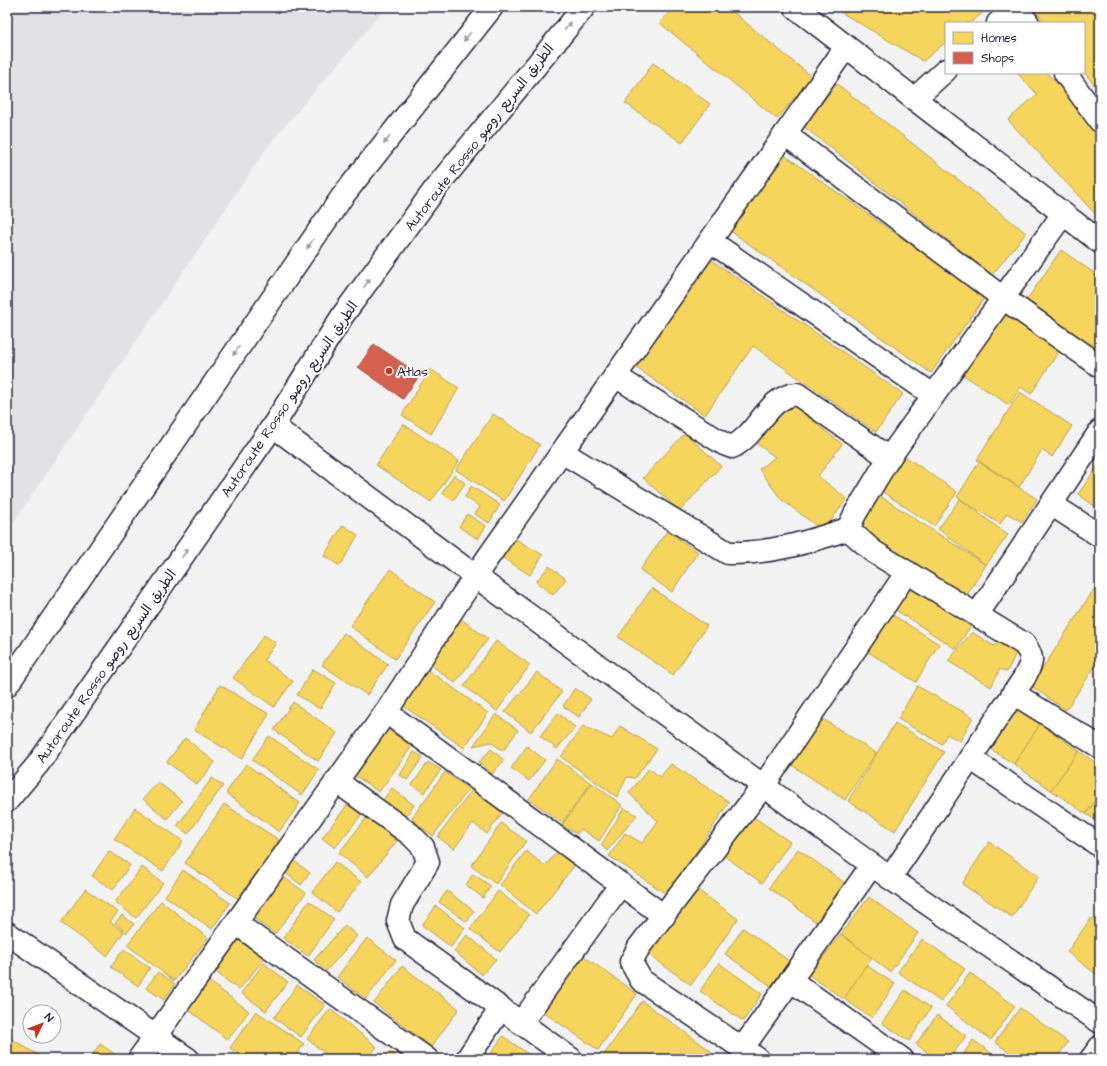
<svg xmlns="http://www.w3.org/2000/svg" width="1107" height="1066" viewBox="0 0 1107 1066" font-family="'Architects Daughter','Playpen Sans Arabic',sans-serif">
<rect width="100%" height="100%" fill="#f2f2f3"/>
<filter id="ink" filterUnits="userSpaceOnUse"><feTurbulence type="fractalNoise" baseFrequency=".025" numOctaves="2"/><feDisplacementMap in="SourceGraphic" scale="8" xChannelSelector="R" yChannelSelector="G"/><feConvolveMatrix kernelMatrix="1 2 1 2 8 2 1 2 1" color-interpolation-filters="sRGB"/></filter>
<g filter="url(#ink)">
<polygon fill="#e2e2e6" points="7,7 387,7 271,142 7,532"/>
<g fill="#f6d55c" stroke="#b69f52">
<polygon points="673,7 727,7 812,77 777,119 660,23"/>
<polygon points="832,7 990,7 970,23 946,23 946,42 923,61"/>
<polygon points="1036,7 1100,7 1100,92 1084,72 1084,23 1045,23 1034,9"/>
<polygon points="653,63 710,104 682,143 625,103"/>
<polygon points="1017,73 1047,73 1100,130 1100,219 1008,120 1037,94"/>
<polygon points="837,84 1026,233 992,275 803,126"/>
<polygon points="783,154 985,297 931,373 729,230"/>
<polygon points="1061,250 1100,277 1100,357 1024,304"/>
<polygon points="710,259 903,394 876,432 753,346 705,415 635,367"/>
<polygon points="996,309 1059,351 1031,394 1021,387 1009,405 956,370"/>
<polygon points="430,369 459,388 431,434 402,415"/>
<polygon points="1020,392 1072,426 1052,457 1042,450 1019,487 977,460"/>
<polygon points="788,401 842,444 818,476 847,499 823,531 781,499 759,469 775,457 756,443"/>
<polygon points="493,414 540,445 504,501 456,470"/>
<polygon points="403,424 459,461 431,502 376,465"/>
<polygon points="685,433 721,466 680,511 643,478"/>
<polygon points="903,455 957,492 934,526 880,490"/>
<polygon points="979,462 1037,499 1022,522 1007,513 1000,524 957,497"/>
<polygon points="1100,463 1100,510 1078,494"/>
<polygon points="454,475 465,483 453,501 442,493"/>
<polygon points="471,486 500,505 489,523 475,514 480,507 465,497"/>
<polygon points="877,494 986,565 963,601 853,530"/>
<polygon points="960,499 1008,535 986,565 938,529"/>
<polygon points="467,514 486,526 478,539 459,527"/>
<polygon points="343,525 358,535 340,566 324,556"/>
<polygon points="667,531 698,552 672,592 640,570"/>
<polygon points="512,537 543,555 530,575 500,556"/>
<polygon points="549,566 566,579 553,595 536,582"/>
<polygon points="390,569 435,602 395,659 350,626"/>
<polygon points="913,580 975,619 956,649 894,609"/>
<polygon points="1100,580 1100,659 1066,710 1031,686"/>
<polygon points="652,588 707,626 673,675 618,637"/>
<polygon points="888,612 939,644 916,682 865,650"/>
<polygon points="460,618 488,639 455,683 427,662"/>
<polygon points="972,632 994,646 999,643 1016,653 1007,672 1000,669 991,687 948,661"/>
<polygon points="344,633 388,664 367,695 322,665"/>
<polygon points="264,635 276,643 264,660 293,681 274,707 233,678"/>
<polygon points="496,641 530,665 497,711 464,686"/>
<polygon points="424,667 488,713 464,748 399,703"/>
<polygon points="313,669 336,683 320,709 297,695"/>
<polygon points="537,672 562,692 531,732 505,712"/>
<polygon points="220,685 269,714 242,759 194,730"/>
<polygon points="917,686 973,717 960,741 947,734 942,744 898,719"/>
<polygon points="575,688 591,699 579,717 563,706"/>
<polygon points="293,702 337,733 318,761 274,730"/>
<polygon points="1013,705 1040,724 1014,764 986,746"/>
<polygon points="558,713 575,727 557,749 540,736"/>
<polygon points="496,714 518,730 503,751 491,742 473,746"/>
<polygon points="820,717 876,753 845,800 790,764"/>
<polygon points="895,723 944,752 895,831 848,801"/>
<polygon points="1040,724 1079,751 1051,790 1014,764"/>
<polygon points="583,726 612,739 620,726 657,749 635,778 627,777 617,797 561,757"/>
<polygon points="385,728 412,746 379,792 353,774"/>
<polygon points="269,736 319,770 302,795 252,760"/>
<polygon points="185,738 215,762 197,785 167,762"/>
<polygon points="527,746 545,760 529,781 511,768"/>
<polygon points="491,749 504,760 492,774 479,762"/>
<polygon points="1079,751 1100,766 1100,793 1086,814 1051,790"/>
<polygon points="414,752 423,757 407,780 400,775"/>
<polygon points="557,759 591,783 562,823 529,799"/>
<polygon points="428,762 441,770 424,793 412,785"/>
<polygon points="246,764 300,803 279,832 226,793"/>
<polygon points="671,764 729,802 668,895 609,856 625,833 642,843 658,821 629,793 649,768 660,777"/>
<polygon points="445,772 469,789 433,836 411,819"/>
<polygon points="212,778 223,786 188,834 177,826"/>
<polygon points="158,782 182,801 167,819 143,799"/>
<polygon points="592,783 622,805 599,841 581,829 577,834 562,825"/>
<polygon points="392,788 414,805 404,819 382,801"/>
<polygon points="472,790 503,812 487,834 473,823 454,849 438,837"/>
<polygon points="1100,793 1100,823 1086,814"/>
<polygon points="224,804 279,840 240,900 185,863"/>
<polygon points="348,804 361,815 335,848 322,838"/>
<polygon points="135,808 183,841 163,871 114,839"/>
<polygon points="624,808 637,815 607,851 601,845"/>
<polygon points="748,813 790,842 762,883 720,853"/>
<polygon points="367,817 397,841 368,877 339,853"/>
<polygon points="501,823 526,841 496,884 471,866"/>
<polygon points="989,842 1039,876 1012,917 962,884"/>
<polygon points="798,849 845,883 816,922 769,888"/>
<polygon points="109,851 130,865 113,890 92,876"/>
<polygon points="526,851 545,866 557,852 574,866 536,914 500,885"/>
<polygon points="292,859 310,873 301,885 283,871"/>
<polygon points="335,862 361,882 337,912 312,892"/>
<polygon points="142,867 163,883 136,918 115,902"/>
<polygon points="183,870 230,903 212,929 165,896"/>
<polygon points="279,874 306,893 275,934 249,915"/>
<polygon points="473,874 491,886 483,898 466,885"/>
<polygon points="695,888 738,919 691,985 648,954"/>
<polygon points="85,889 118,912 110,922 124,932 107,956 61,923"/>
<polygon points="447,891 474,911 467,922 439,902"/>
<polygon points="498,891 529,915 500,952 470,929"/>
<polygon points="869,897 918,933 890,972 841,934"/>
<polygon points="161,901 208,938 174,981 127,945"/>
<polygon points="309,901 334,919 308,956 283,938"/>
<polygon points="436,906 465,928 451,947 422,925"/>
<polygon points="122,915 134,924 127,933 115,923"/>
<polygon points="1091,918 1100,925 1100,977 1067,952"/>
<polygon points="345,925 357,936 326,971 314,960"/>
<polygon points="743,928 789,961 771,986 725,954"/>
<polygon points="841,934 872,958 844,999 809,975"/>
<polygon points="467,935 496,959 482,975 454,951"/>
<polygon points="238,938 264,959 239,990 213,970"/>
<polygon points="367,938 396,960 366,999 337,977"/>
<polygon points="922,939 965,969 941,1002 898,972"/>
<polygon points="124,949 150,968 138,986 111,967"/>
<polygon points="578,952 637,994 598,1050 539,1009"/>
<polygon points="264,963 288,982 266,1011 241,993"/>
<polygon points="719,963 762,994 743,1021 700,991"/>
<polygon points="866,965 895,984 872,1018 844,999"/>
<polygon points="402,966 459,1009 431,1047 374,1003"/>
<polygon points="158,972 175,984 164,1000 146,988"/>
<polygon points="970,973 1015,1006 991,1040 946,1006"/>
<polygon points="207,980 249,1011 228,1040 186,1008"/>
<polygon points="297,985 325,1005 301,1037 274,1018"/>
<polygon points="905,990 931,1008 909,1041 882,1023"/>
<polygon points="642,1001 711,1051 705,1059 607,1059 603,1056"/>
<polygon points="1020,1008 1068,1042 1056,1059 1018,1059 995,1042"/>
<polygon points="330,1009 377,1047 367,1059 332,1059 307,1039"/>
<polygon points="256,1011 304,1044 294,1059 246,1059 230,1048"/>
<polygon points="937,1015 966,1036 949,1059 936,1059 916,1044"/>
<polygon points="7,1036 43,1058 43,1059 7,1059"/>
<polygon points="503,1036 535,1059 487,1059"/>
<polygon points="973,1040 998,1058 998,1059 960,1059"/>
<polygon points="100,1044 122,1059 89,1059"/>
<polygon points="389,1052 399,1059 383,1059"/>
</g>
<polygon fill="#d6604d" stroke="#a04d48" points="374,344 420,375 403,399 358,367"/>
<g fill="none" stroke-linecap="round" stroke-linejoin="round">
<g stroke="#22223b" stroke-width="25">
<g id="minor">
<polyline points="795,7 1100,242"/>
<polyline points="1016,7 1028,23"/>
<polyline points="998,23 1016,7"/>
<polyline points="1065,73 1100,121"/>
<polyline points="914,99 946,70"/>
<polyline points="785,134 1003,298 1100,366"/>
<polyline points="710,241 933,395"/>
<path d="M 615,376 L 724,444 L 732,447 C 758,435 767,396 797,394 L 889,458"/>
<polyline points="273,426 475,576 890,878 1100,1022"/>
<path d="M 562,452 L 728,553 C 770,554 808,542 848,529"/>
<polyline points="1051,504 1100,536"/>
<polyline points="977,615 1100,431"/>
<polyline points="1013,693 1100,747"/>
<polyline points="386,712 664,916"/>
<polyline points="970,758 1100,846"/>
<polyline points="336,781 410,834 423,847 428,862 402,905 398,921 405,939 571,1059"/>
<path d="M 890,878 L 1024,678 C 1032,662 1035,659 1024,644 L 874,552 L 848,529 L 855,514 L 889,458 L 1063,214"/>
<polyline points="237,924 427,1059"/>
<polyline points="7,933 188,1059"/>
<polyline points="790,980 902,1059"/>
<polyline points="521,1023 621,884"/>
<polyline points="742,1049 872,865"/>
<polyline points="139,1059 386,712 475,576 846,47"/>
<polyline points="467,1059 501,1008"/>
<polyline points="758,1059 641,980 631,962 639,947 764,785 907,572"/>
<polyline points="1091,1059 1100,1047"/>
</g>
</g>
<g stroke="#22223b" stroke-width="25">
<g id="highway">
<polyline points="7,685 342,197 492,7"/>
<polyline points="7,801 38,764 273,426 343,315 438,185 584,7"/>
</g>
</g>
<use href="#minor" stroke="#fff" stroke-width="22"/>
<use href="#highway" stroke="#fff" stroke-width="22"/>
</g>
<defs><path id="oneway-solid" d="M-6-.8H1V-3.2L6.5 0L1 3.2V.8H-6Z"/></defs>
<g fill="#9c9ca7">
<use href="#oneway-solid" transform="translate(568 26) rotate(-50)"/>
<use href="#oneway-solid" transform="translate(467 37) rotate(129)"/>
<use href="#oneway-solid" transform="translate(387 140) rotate(128)"/>
<use href="#oneway-solid" transform="translate(310 244) rotate(124)"/>
<use href="#oneway-solid" transform="translate(367 283) rotate(-54)"/>
<use href="#oneway-solid" transform="translate(236 351) rotate(124)"/>
<use href="#oneway-solid" transform="translate(185 553) rotate(-55)"/>
</g>
</g>
<circle fill="#c8321e" stroke="#fff" stroke-width="1.5" cx="389" cy="371" r="4"/>
<g text-anchor="middle" stroke-width="4" stroke-linejoin="round" paint-order="stroke">
<g font-size="14" fill="#22223b" stroke="#fff">
<text transform="translate(479 137) rotate(-52)" y="5">Autoroute Rosso الطريق السريع روصو</text>
<text transform="translate(289 399) rotate(-56)" y="5">Autoroute Rosso الطريق السريع روصو</text>
<text transform="translate(106 666) rotate(-55)" y="5">Autoroute Rosso الطريق السريع روصو</text>
</g>
<g font-size="14" fill="#22223b" stroke="#fff" text-anchor="start">
<text x="397" y="376">Atlas</text>
</g>
</g>
<rect width="1107" height="1066" fill="none" stroke="#fff" stroke-width="24"/>
<rect x="12" y="12" width="1083" height="1042" fill="none" stroke="#22223b" stroke-width="1.5" filter="url(#ink)"/>
<rect x="945" y="22" width="140" height="52" fill="#ffffff" stroke="#a7a7b1"/>
<rect x="953" y="32" width="20" height="12" fill="#f6d55c" stroke="#a7a7b1"/>
<text x="981" y="42" font-size="12" fill="#22223b">Homes</text>
<rect x="953" y="52" width="20" height="12" fill="#d6604d" stroke="#a7a7b1"/>
<text x="981" y="62" font-size="12" fill="#22223b">Shops</text>
<g transform="translate(42 1024) rotate(47)"><circle r="19" fill="#ffffff" stroke="#a7a7b1"/>
<path d="M0-3L7 15L0 10L-7 15Z" fill="#c8321e"/>
<text y="-6" font-size="11" font-weight="bold" text-anchor="middle" fill="#22223b">N</text>
</g>
</svg>
